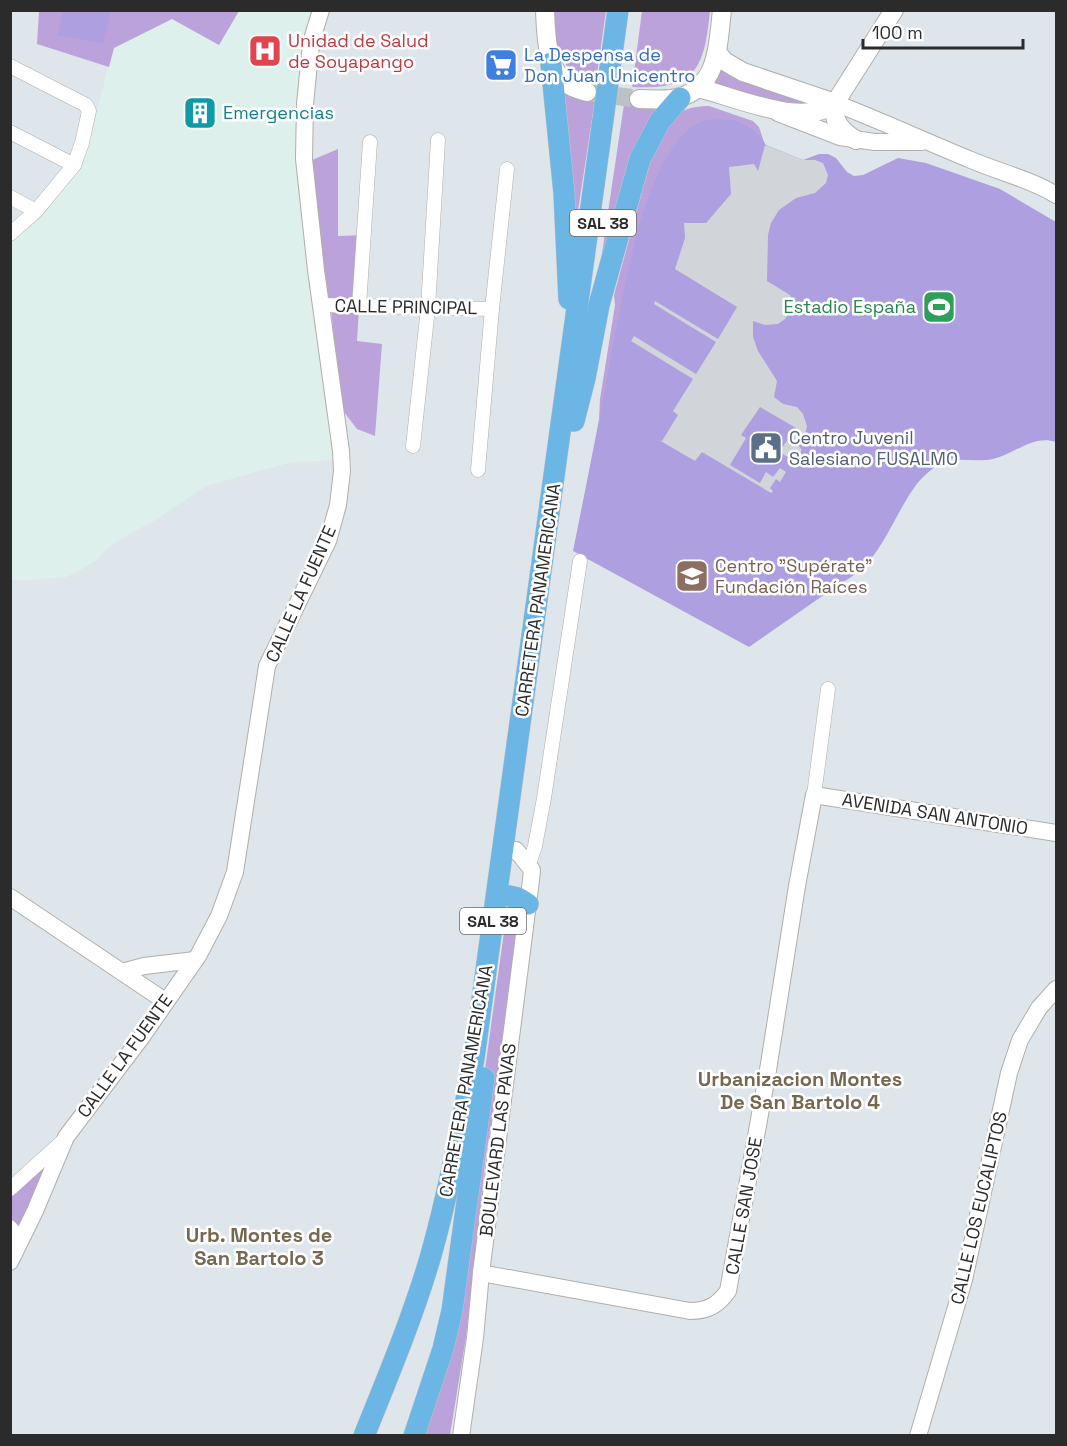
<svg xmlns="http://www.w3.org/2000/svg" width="1067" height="1446" viewBox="0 0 1067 1446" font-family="'Space Grotesk',sans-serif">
<rect width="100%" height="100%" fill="#dfe6eb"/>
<polygon fill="#ddf0ec" points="239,11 311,11 303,40 299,89 338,460 292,462 206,486 154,521 129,534 107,548 95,561 82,569 66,577 27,580 11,580 10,243 40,219 84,163 113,48 172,19 219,45"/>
<g fill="#bca2db">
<polygon points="39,11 239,11 219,45 172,19 114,48 109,67 37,44"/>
<path d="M 555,11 L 606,11 L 596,81 C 560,77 552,42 555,11 Z"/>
<path d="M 642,11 L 710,11 C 704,69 696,90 632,87 Z"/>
<polygon points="717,64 812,103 800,107 708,84"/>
<polygon points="560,86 579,99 595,100 571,256"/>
<polygon points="624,104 665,105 598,280"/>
<path d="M 709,106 L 753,121 L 759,127 L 765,145 L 599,418 L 600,399 L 615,305 L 614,295 L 649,166 C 657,148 666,120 685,110 C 692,107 701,106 709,106 Z"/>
<polygon points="338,149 338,236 364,235 359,302 330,301 325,289 312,160"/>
<polygon points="331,308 359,308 357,341 382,344 375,436 357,429 341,408"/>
<polygon points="509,896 522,899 499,1077 486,1155 466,1337 450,1435 414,1436 429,1393 481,1098"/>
<polygon points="46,1168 22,1230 11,1221 11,1197 39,1171"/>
</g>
<g fill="#ae9fe1">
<polygon points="63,11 111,11 103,44 58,35"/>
<path d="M 720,119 L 734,120 L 747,126 L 759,135 L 766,145 L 803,160 L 819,154 L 828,154 L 836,158 L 847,172 L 854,176 L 863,175 L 898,158 L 926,163 L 1000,189 L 1056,222 L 1056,442 C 1033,434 1015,454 993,459 C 978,462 959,459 944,459 C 934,468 921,477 914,488 C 890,522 880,564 841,583 L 749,647 L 573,551 C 585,491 597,432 608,372 C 621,309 639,174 687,131 C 697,121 706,120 720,119 Z"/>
</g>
<polygon fill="#d1d4d8" points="765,145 803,160 815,160 823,163 828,175 826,183 815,193 796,198 779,210 771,223 768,235 767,281 790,295 792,300 790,311 785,319 778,324 765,325 753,321 753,337 758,351 777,381 774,397 783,404 797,407 803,414 807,426 805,435 798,445 802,450 793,464 787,459 788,457 779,452 796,428 760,407 741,435 746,438 730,465 760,483 766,472 773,477 780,468 786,472 780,482 776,479 770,488 773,491 771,493 702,452 695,461 659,440 662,441 678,415 673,411 693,379 631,341 634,336 696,374 716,342 654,304 655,301 718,339 737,307 675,269 685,238 684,223 706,223 731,194 729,167 754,164 758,171"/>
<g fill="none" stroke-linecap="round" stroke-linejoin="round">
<polyline stroke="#bbc1c5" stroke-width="18" stroke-dasharray="18 9" stroke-linecap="butt" points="587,92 639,99"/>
<g stroke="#b2aea8" stroke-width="15">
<g id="minor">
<polyline points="10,66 86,105 89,111 82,143 74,165 36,211 10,234"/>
<polyline points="10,132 74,165"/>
<polyline points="10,197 36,211"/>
<polyline points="321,305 492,309"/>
<polyline points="359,306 370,142"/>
<polyline points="413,446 428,308 438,140"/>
<polyline points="478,470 492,309 507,169"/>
<polyline points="814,795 828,689"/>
<polyline points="529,864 535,846 544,798 580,561"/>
<polyline points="10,1189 64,1140"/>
<polyline points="10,1227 17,1235 19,1244"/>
</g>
</g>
<g stroke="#b2aea8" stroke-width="18">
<g id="tertiary">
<path d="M 835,103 C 881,121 925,141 971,160 C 999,172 1030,179 1056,195"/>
<polyline points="778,113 840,137 875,142 922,142"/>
<polyline points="10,897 165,1001"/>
<polyline points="122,972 144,966 195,960"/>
<polyline points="10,1262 35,1211 66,1137 141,1038 198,956 219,916 235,872 267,666 328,541 338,505 342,471 341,451 316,270 304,159 305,104 310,53 313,36 321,10"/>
<path d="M 481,1273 L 690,1311 C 708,1311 718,1305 728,1291 L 768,1070 L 797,886 L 814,795 L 1056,833"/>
<polyline points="461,1436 475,1338 481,1273 531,880 532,870 516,850"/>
<polyline points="918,1436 964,1280 1009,1073 1020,1040 1039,1008 1056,989"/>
</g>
</g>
<g stroke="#b2aea8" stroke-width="20">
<g id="secondary">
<path d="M 545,10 C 546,34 546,71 569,85 C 574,89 581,90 587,92"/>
<polyline points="717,52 724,61 743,72 835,103"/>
<path d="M 698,88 C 733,96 804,129 835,103 L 894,10"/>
<path d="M 639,99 C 652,99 668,101 681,97 C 719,85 718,43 722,10"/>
<path d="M 835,103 C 831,120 842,132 856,140"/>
</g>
</g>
<g stroke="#c4c4c4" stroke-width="22">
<g id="trunk">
<polyline points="551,63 564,193 569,299"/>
<polyline points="574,421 585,378 599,305 640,159 660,121 680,98"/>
<polyline points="509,896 518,898 528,904"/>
<path d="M 364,1436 C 388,1376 413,1317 431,1255 C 449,1191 462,1124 474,1058 L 618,10"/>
<polyline points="414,1436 443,1349 452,1311 484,1078"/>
</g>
</g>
<use href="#minor" stroke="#fff" stroke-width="14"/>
<use href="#tertiary" stroke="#fff" stroke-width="16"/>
<use href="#secondary" stroke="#fff" stroke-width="18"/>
<use href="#trunk" stroke="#6cb6e6" stroke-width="21"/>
</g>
<defs>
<g id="hospital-square" transform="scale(1.725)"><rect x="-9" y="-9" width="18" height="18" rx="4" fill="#e0444e" stroke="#fff"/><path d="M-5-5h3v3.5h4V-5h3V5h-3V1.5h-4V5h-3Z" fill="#fff"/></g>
<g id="supermarket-square" transform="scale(1.725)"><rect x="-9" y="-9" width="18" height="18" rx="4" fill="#3f7fe0" stroke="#fff"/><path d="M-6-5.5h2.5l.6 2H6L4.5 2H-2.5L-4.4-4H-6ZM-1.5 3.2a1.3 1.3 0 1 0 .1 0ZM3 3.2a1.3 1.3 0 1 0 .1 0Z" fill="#fff"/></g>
<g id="building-square" transform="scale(1.725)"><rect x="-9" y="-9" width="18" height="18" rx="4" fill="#0f9aa8" stroke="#fff"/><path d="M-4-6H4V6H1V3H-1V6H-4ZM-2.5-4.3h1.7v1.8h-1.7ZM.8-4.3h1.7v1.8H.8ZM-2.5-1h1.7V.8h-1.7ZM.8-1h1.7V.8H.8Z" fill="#fff"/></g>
<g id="stadium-square" transform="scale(1.725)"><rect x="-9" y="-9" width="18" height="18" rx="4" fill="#2e9e5b" stroke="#fff"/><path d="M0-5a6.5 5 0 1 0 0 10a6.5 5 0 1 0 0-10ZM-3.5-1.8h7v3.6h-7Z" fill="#fff"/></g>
<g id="civic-square" transform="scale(1.725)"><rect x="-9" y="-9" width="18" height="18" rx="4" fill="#5c6f8a" stroke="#fff"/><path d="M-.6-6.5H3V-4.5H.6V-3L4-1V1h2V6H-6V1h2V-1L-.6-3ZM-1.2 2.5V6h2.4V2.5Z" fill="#fff"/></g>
<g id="university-square" transform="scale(1.725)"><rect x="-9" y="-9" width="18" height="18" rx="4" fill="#8d6e63" stroke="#fff"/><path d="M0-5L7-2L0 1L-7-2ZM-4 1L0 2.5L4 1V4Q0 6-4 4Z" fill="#fff"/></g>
</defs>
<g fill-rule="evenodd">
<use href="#hospital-square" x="265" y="51"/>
<use href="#supermarket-square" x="501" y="65"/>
<use href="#building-square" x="200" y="113"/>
<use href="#stadium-square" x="939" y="307"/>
<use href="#civic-square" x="766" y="448"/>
<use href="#university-square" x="692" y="576"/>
</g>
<g text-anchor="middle" stroke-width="5" stroke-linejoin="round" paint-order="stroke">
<g fill="#fff" stroke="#6b6b6b" stroke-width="1.5">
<rect x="570" y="210" width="66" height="26" rx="4.5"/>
<rect x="460" y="908" width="66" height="26" rx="4.5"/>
</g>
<g font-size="16" font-weight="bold" fill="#2b2b2b">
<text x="603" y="229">SAL 38</text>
<text x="493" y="927">SAL 38</text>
</g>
<g font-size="18" fill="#be3a42" stroke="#fff" text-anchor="start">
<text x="288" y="47">Unidad de Salud<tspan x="288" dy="21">de Soyapango</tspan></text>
</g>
<g font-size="18" fill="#366cbe" stroke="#fff" text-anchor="start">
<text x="524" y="61">La Despensa de<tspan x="524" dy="21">Don Juan Unicentro</tspan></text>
</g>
<g font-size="18" fill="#0d838f" stroke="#fff" text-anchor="start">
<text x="223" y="119">Emergencias</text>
</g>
<g font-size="18" fill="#2b2b2b" stroke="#fff">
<text transform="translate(406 307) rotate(1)" y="6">CALLE PRINCIPAL</text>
<text transform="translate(301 594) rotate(-66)" y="6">CALLE LA FUENTE</text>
<text transform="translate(538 600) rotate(-82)" y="6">CARRETERA PANAMERICANA</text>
<text transform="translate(935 814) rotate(9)" y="6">AVENIDA SAN ANTONIO</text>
<text transform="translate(125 1056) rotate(-54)" y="6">CALLE LA FUENTE</text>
<text transform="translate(466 1081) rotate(-80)" y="6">CARRETERA PANAMERICANA</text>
<text transform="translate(498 1140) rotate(-83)" y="6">BOULEVARD LAS PAVAS</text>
<text transform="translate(744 1206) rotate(-80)" y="6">CALLE SAN JOSE</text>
<text transform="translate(979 1208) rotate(-77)" y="6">CALLE LOS EUCALIPTOS</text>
</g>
<g font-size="18" fill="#27864d" stroke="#fff" text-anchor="end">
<text x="916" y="313">Estadio España</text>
</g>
<g font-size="18" fill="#4e5e75" stroke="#fff" text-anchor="start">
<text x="789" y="444">Centro Juvenil<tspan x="789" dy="21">Salesiano FUSALMO</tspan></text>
</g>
<g font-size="18" fill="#785e54" stroke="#fff" text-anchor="start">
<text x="715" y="572">Centro "Supérate"<tspan x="715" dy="21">Fundación Raíces</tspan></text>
</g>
<g font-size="20" font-weight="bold" fill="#766850" stroke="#fff">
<text x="800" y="1086">Urbanizacion Montes<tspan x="800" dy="23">De San Bartolo 4</tspan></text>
<text x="259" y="1242">Urb. Montes de<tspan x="259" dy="23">San Bartolo 3</tspan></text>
</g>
</g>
<rect width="1067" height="1446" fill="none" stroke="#2b2b2b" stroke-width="24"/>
<path d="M863 39v9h160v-9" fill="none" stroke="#2b2b2b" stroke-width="3"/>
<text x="872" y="39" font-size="18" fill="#2b2b2b" stroke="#ffffff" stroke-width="4.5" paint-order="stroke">100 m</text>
</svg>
